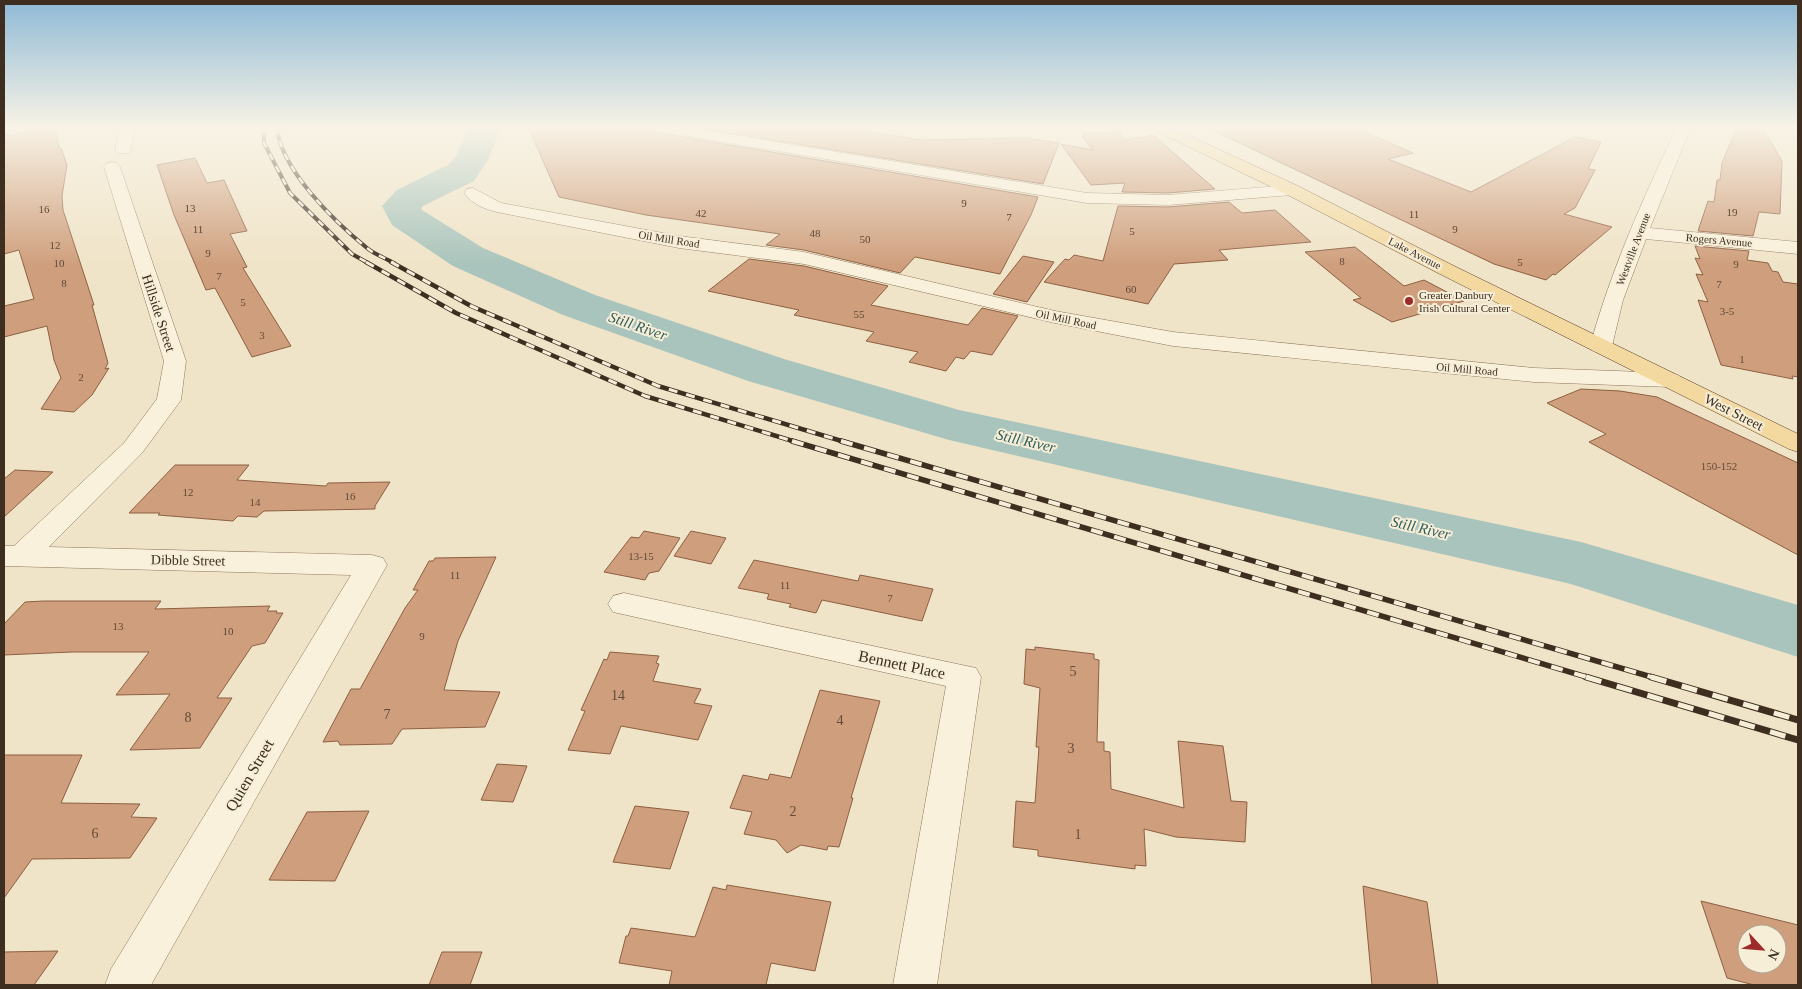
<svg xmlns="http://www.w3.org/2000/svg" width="1802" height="989" viewBox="0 0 1802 989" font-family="Georgia,serif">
<rect width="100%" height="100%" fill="#f0e4c8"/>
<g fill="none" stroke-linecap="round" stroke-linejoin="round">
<polygon fill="#a9c4bc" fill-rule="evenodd" points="469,127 501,127 489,158 474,181 423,206 421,208 422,210 483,248 595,295 784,359 959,410 1581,542 1798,605 1798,657 1571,584 949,440 748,381 563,315 453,266 392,225 382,206 397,190 448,165 456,156"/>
</g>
<g fill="#cf9f7d" stroke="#8d5f41" fill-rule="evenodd">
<polygon points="528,127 650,127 652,131 659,133 1038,197 1031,215 1000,274 915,257 900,273 804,250 766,245 780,234 646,215 559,197"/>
<polygon points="693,127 843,127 921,140 1027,138 1059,143 1043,184"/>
<polygon points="1206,127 1367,127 1367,133 1413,153 1388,159 1471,192 1575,137 1601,142 1588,169 1595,170 1575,208 1564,214 1612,227 1555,275 1553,274 1546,280 1494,264"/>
<polygon points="1737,127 1762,127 1782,161 1780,214 1759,212 1753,236 1698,231 1708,201 1714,202 1717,180 1720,180 1722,163"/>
<polygon points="55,128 59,148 61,148 67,165 62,196 63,210 94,305 92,305 108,363 105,369 109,368 92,395 74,412 41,409 61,378 54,360 47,326 4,337 4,306 34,299 19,250 4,254 4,136"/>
<polygon points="1119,132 1126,140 1153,135 1215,189 1168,193 1122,192 1125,183 1091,185 1061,144 1093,150 1082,136 1085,136 1083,133"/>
<polygon points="195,158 207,183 224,180 247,231 230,234 247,267 243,268 291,346 252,357 215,288 206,290 174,215 157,165"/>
<polygon points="1229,202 1242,213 1275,210 1311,242 1219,250 1228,260 1174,264 1148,304 1044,282 1065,259 1069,260 1074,255 1103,261 1118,206 1168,207"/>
<polygon points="1695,246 1749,251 1747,260 1768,263 1772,271 1778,272 1783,282 1798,284 1798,377 1792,376 1793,379 1721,365 1698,300 1708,302 1696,274 1703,275 1695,258 1700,259"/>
<polygon points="1355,247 1404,286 1424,280 1464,301 1392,322 1353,300 1361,298 1305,252"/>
<polygon points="1023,256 1054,262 1027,302 993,294"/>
<polygon points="749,259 804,266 888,286 871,305 968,325 982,308 1018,316 992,355 971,351 964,359 956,357 946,371 909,362 918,352 866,341 874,332 794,315 799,310 708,291"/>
<polygon points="1581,389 1620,391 1657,397 1798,463 1798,555 1589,442 1606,434 1547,403"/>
<polygon points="175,465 249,465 237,480 326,486 328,483 390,482 375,506 375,509 264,511 257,517 238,516 233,521 158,515 160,513 129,513"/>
<polygon points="15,470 53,472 4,517 4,479"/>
<polygon points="644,531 680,538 659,571 649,573 645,580 604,572 631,537 639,538"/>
<polygon points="691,531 726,538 711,564 674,556"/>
<polygon points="496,557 458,641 444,690 500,692 485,727 402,729 392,744 340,745 338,741 323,742 351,689 360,689 405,608 418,590 413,590 429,561 433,561 435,558"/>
<polygon points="754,560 858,581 860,575 933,589 922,621 822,600 816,613 789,607 791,604 767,599 769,594 738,588"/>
<polygon points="43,601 161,601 155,609 270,606 267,611 277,611 276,613 283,613 265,643 252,646 217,698 232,698 200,748 130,750 170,694 116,695 149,652 72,652 4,655 4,624 25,602"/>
<polygon points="1035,647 1094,654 1094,659 1099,660 1097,742 1104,742 1104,751 1110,752 1111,789 1184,808 1178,741 1223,746 1231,801 1247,802 1245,842 1176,837 1144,829 1146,866 1135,865 1135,869 1038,856 1038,850 1013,847 1016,801 1035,803 1039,747 1036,747 1040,688 1024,684 1026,649 1035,650"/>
<polygon points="610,652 659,656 656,663 659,664 653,681 701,689 694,703 712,706 698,740 621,726 610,754 568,750 585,711 581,710 604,659 607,660"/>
<polygon points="820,690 880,701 851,798 853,798 839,847 828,846 827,850 801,845 787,853 776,840 744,834 752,812 730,808 743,775 768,780 770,774 791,778"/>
<polygon points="4,755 82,755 61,803 140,804 131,817 157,818 130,858 32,859 4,898"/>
<polygon points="497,764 527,766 513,802 481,800"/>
<polygon points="635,806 689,812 670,869 613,862"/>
<polygon points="369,811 335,881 269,880 307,812"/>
<polygon points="727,885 831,902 815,971 771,963 766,985 669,985 672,971 619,963 626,936 628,936 631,928 695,937 713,887 726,890"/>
<polygon points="1363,886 1427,902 1438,985 1372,985"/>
<path d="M 1701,901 L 1798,925 L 1798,985 L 1754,985 L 1727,978 ZM 1747,934 L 1777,934 L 1777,964 L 1747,964 Z"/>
<polygon points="58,951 34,985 4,985 4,952"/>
<polygon points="442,952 482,952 470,985 429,985"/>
</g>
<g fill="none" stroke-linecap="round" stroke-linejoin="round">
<g stroke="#8d765c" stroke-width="1">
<g id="minor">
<polygon points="120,127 134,127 131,150 129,153 117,153 115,150"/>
<polygon points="652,127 684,127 1087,193 1168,195 1292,185 1298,186 1300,190 1298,194 1292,195 1168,205 1087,203 659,131 654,130"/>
<path d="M 1677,127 L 1691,127 L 1650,228 L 1798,242 L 1798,254 L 1646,239 L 1623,300 L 1612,346 L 1609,351 L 1601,353 L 1593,351 L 1590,346 C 1611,270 1643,198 1677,127 Z"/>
<polygon points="112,162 118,164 120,167 186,361 181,400 142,453 49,547 372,555 383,558 387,565 151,985 105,985 111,969 351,575 4,566 4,546 14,546 124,443 157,399 164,361 104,167 106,164"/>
<path d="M 473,188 L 501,203 L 679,236 L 804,252 L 1055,311 L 1173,332 L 1534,368 L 1670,373 L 1678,375 L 1682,380 L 1678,385 L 1670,387 L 1534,382 L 1173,346 L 1055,323 L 804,264 L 679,248 L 497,212 C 484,209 472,204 464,193 L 467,189 Z"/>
<polygon points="624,593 976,668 981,677 937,985 893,985 946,686 613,612 608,604 613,596"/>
</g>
</g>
<g stroke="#5b4430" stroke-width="1">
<polygon id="primary" points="1152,127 1170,127 1298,186 1452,265 1798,434 1798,452 1789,449 1438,273 1286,194 1154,130"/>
</g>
<use href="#minor" fill="#faf1dc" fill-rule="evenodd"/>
<use href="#primary" fill="#f3d9a0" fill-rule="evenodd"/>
<g stroke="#3d2e20" stroke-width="4">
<g id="rail-far3">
<polyline points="264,127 264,143 290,193 352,254 368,263"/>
<path d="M 277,127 C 280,169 335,222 367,248 C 374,254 385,258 394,263"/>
</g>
</g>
<g stroke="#3d2e20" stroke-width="4.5">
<g id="rail-far2">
<polyline points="366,262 456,313 645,396 796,442"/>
<polyline points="391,262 471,306 658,386 845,442"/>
</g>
</g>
<g stroke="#3d2e20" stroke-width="5.5">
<g id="rail-far1">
<polyline points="792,441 1590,678"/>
<polyline points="841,441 1655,678"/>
</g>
</g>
<g stroke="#3d2e20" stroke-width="7">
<g id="rail">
<polyline points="1586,677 1798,740"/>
<polyline points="1651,677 1798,720"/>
</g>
</g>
<use href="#rail-far3" stroke="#f7eed8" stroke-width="2.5" stroke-dasharray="7" stroke-linecap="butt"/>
<use href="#rail-far2" stroke="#f7eed8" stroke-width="3" stroke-dasharray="9" stroke-linecap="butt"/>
<use href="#rail-far1" stroke="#f7eed8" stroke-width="4" stroke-dasharray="12" stroke-linecap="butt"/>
<use href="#rail" stroke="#f7eed8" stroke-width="5" stroke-dasharray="16" stroke-linecap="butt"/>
</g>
<linearGradient id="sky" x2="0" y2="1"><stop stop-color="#8fbad6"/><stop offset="0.48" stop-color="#f8f3e6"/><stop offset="1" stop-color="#f8f3e6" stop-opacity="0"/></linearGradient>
<rect width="1802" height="265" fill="url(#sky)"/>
<circle fill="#9e2a2b" stroke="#f7eed8" stroke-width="2" cx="1409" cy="301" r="5"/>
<g text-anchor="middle" stroke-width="4" stroke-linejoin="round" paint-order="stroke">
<g font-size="11" fill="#624a37">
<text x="964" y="207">9</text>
<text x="190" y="212">13</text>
<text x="44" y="213">16</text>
<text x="1732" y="216">19</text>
<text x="701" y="217">42</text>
<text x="1414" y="218">11</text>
<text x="1009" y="221">7</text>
<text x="198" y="233">11</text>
<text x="1455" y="233">9</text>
<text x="1132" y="235">5</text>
<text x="815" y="237">48</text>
<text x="865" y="243">50</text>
<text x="55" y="249">12</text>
<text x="208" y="257">9</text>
<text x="1342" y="265">8</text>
<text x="1520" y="266">5</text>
<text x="59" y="267">10</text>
<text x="1736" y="268">9</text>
<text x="219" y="280">7</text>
<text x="64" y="287">8</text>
<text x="1719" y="288">7</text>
<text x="1131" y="293">60</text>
<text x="243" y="306">5</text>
<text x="1727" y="315">3-5</text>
<text x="859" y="318">55</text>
<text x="262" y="339">3</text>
<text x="1742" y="363">1</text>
<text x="81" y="381">2</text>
<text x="1719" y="470">150-152</text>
<text x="188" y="496">12</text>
<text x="350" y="500">16</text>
<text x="255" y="506">14</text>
<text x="641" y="560">13-15</text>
<text x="455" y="579">11</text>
<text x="785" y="589">11</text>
<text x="890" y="602">7</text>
<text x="118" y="630">13</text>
<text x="228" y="635">10</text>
<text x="422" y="640">9</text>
</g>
<g font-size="11" fill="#3d2e20" stroke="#f7eed8">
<text transform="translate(669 239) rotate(9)" y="4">Oil Mill Road</text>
<text transform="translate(1719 240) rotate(5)" y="4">Rogers Avenue</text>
<text transform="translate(1633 249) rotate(-69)" y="4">Westville Avenue</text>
<text transform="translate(1415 253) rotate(27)" y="4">Lake Avenue</text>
<text transform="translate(1066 319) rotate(12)" y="4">Oil Mill Road</text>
<text transform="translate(1467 369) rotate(5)" y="4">Oil Mill Road</text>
</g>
<g font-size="11" fill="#3d2e20" stroke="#f7eed8" text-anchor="start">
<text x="1419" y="299">Greater Danbury<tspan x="1419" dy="13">Irish Cultural Center</tspan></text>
</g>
<g font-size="14" fill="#3d2e20" stroke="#f7eed8">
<text transform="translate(159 313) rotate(72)" y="5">Hillside Street</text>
<text transform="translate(1734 412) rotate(27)" y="5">West Street</text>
<text transform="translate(188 560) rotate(1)" y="5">Dibble Street</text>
</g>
<g font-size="14" fill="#624a37">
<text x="1073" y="676">5</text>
<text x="618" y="700">14</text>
<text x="387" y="719">7</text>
<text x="188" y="722">8</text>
<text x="840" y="725">4</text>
<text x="1071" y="753">3</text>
<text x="793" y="816">2</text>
<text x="95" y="838">6</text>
<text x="1078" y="839">1</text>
</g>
<g font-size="15" font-style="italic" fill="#2f5d5a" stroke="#f7eed8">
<text transform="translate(638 326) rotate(19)" y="5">Still River</text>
<text transform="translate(1026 441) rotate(13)" y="5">Still River</text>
<text transform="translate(1421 528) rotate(13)" y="5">Still River</text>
</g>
<g font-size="16" fill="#3d2e20" stroke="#f7eed8">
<text transform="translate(902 664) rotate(12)" y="6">Bennett Place</text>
<text transform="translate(249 775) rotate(-60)" y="6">Quien Street</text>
</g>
</g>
<rect width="1802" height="989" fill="none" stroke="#3d2e20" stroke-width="10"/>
<g transform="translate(1762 949) rotate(116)"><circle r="24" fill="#f7eed8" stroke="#ada18e"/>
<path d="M0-4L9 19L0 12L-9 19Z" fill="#9e2a2b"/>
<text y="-8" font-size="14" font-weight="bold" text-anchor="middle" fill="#3d2e20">N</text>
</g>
</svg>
